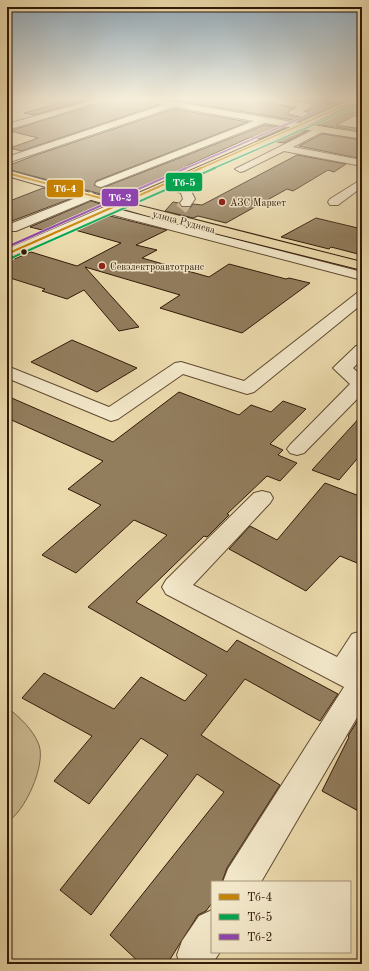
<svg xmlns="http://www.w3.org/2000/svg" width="369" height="971" viewBox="0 0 369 971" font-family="'Old Standard TT',serif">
<rect width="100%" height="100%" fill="#ebdaac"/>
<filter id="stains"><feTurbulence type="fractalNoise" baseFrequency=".005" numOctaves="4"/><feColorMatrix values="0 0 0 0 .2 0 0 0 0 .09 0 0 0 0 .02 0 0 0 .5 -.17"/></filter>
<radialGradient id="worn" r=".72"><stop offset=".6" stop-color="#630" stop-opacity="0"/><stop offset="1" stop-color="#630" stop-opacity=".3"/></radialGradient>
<path fill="#cbb990" stroke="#7e694c" d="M 7,707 C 20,718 33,729 39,745 C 46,765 25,812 7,822 Z"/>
<g fill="#927d5d" stroke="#311907">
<polygon points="69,100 87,100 34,115 24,113"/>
<polygon points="107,100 143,100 158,105 21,151 10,148 38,138 10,131"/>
<polygon points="172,100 265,100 270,103 294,108 288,112 289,115 305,118 310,114 306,111 313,106 300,100 346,100 299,121"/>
<polygon points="362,101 362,112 336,125 362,129 362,131 314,124"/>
<polygon points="174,109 248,122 96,181 94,185 102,188 265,125 285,128 260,139 251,137 116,198 7,169 7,166 36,155"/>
<polygon points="301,131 307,131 284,143 277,142"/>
<polygon points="322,134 362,140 362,155 358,158 299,146"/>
<polygon points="297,155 346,164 334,172 328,170 293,191 287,189 226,223 198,216 193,218 165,211 173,202 179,203 182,208 190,208 193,204 202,205"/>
<polygon points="43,188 75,197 12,221 7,220 7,202"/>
<polygon points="91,201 103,205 58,225 54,225 42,230 30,227"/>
<polygon points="110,216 167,230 136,245 157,250 142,258 209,277 229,264 286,279 289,278 310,283 242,333 160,308 180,295 85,267 139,327 119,331 84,290 67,299 42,291 45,289 7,277 7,262 31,252 77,266 121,243 75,230"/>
<polygon points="316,218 362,229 362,255 331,247 329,249 281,237"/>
<polygon points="72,340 137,368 97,392 31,362"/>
<polygon points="179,392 239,415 251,405 271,412 283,401 306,409 270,444 283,450 278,455 297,463 280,481 267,476 227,514 229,515 207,537 204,536 136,602 227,652 237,640 338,694 320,721 245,679 201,735 280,785 227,868 222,882 212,882 212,903 206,911 198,915 167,964 141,964 110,935 224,792 197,774 91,915 60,890 168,755 141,738 89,804 54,781 92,736 22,698 44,673 114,709 141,677 185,701 207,675 88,607 167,535 134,520 76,573 42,555 101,505 68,489 103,461 7,418 7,396 113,442"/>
<polygon points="362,415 362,453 339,480 312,470"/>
<polygon points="325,483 362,497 362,565 340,556 306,591 229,549 250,526 277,540"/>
<polygon points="362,713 362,813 322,791 349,737 348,736"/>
</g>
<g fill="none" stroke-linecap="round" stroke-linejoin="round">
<polyline stroke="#c6b38b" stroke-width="12" stroke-dasharray="12 6" stroke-linecap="butt" points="181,209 186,203"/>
<g stroke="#604930" stroke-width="2">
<g id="minor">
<polygon points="7,100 19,100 7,105"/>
<polygon points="93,100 106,100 7,130 7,124"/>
<polygon points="144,100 163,100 299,123 350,100 361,100 300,129 265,123 101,187 97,186 95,184 97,182 254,121 174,107 7,163 7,157 163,105"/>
<path d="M 266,100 C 277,100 304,99 312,106 L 303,111 L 309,114 L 305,117 L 290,114 L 289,112 L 298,107 L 270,102 Z"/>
<polygon points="321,126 326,129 324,131 293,147 362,160 362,166 284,151 244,171 240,172 235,169"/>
<polygon points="362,179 362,187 338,205 330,205 328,202 330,199"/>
<polygon points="168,181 190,189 195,199 190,206 182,206 180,203 183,199 181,193 164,186 162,184"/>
<polygon points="91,192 97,196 95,198 16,231 7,231 7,223 10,224"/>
<polygon points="122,201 128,205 121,210 362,272 362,280 110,214 7,258 7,249 104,207"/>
<polygon points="362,291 362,304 254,392 247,394 183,374 118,419 111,421 7,378 7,366 109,407 175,363 181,362 244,381 357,293"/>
<polygon points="362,345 362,359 353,368 362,376 362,394 304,453 297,455 290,453 287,449 290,445 350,384 333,368 356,346"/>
<polygon points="262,491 270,493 273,498 270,503 193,585 337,657 352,634 362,631 362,665 360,668 362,669 362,709 261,882 223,882 228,869 344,687 166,594 162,587 166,580 254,493"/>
<polygon points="212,910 212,952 220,952 212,964 180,964 177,955 182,941 199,916"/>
</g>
</g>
<g stroke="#311907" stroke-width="2">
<polygon id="major" points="300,123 362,133 362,139 301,129 133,204 362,262 362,270 162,220 7,176 7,170 120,201"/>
</g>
<use href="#minor" fill="#f2e7c9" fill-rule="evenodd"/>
<use href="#major" fill="#ebdaac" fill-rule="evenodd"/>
<g stroke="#f2e7c9" stroke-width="3">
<polyline id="bus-1-far1" points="199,169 357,100"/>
</g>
<g stroke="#f2e7c9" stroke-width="3.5">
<g id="bus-1">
<polyline points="7,173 123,204"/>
<polyline points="7,254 201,168"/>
</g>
</g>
<g stroke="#f2e7c9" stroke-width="3">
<polyline id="bus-2-far2" points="212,169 359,105"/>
</g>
<g stroke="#f2e7c9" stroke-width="3.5">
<polyline id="bus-2-far1" points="9,259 215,168"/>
</g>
<g stroke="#f2e7c9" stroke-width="5">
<polyline id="bus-2" points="9,259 12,258"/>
</g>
<g stroke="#f2e7c9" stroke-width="3">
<polyline id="bus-3-far1" points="184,169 342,100"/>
</g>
<g stroke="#f2e7c9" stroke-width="3.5">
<polyline id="bus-3" points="7,247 186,168"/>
</g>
<use href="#bus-1-far1" stroke="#c68302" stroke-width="1.5"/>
<use href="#bus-1" stroke="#c68302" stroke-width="2"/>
<use href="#bus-2-far2" stroke="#00a651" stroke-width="1.5"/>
<use href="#bus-2-far1" stroke="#00a651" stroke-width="2"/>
<use href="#bus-2" stroke="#00a651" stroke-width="3"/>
<use href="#bus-3-far1" stroke="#8e44ad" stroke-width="1.5"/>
<use href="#bus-3" stroke="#8e44ad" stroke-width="2"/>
</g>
<linearGradient id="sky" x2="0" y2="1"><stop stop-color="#90a9ba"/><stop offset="0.42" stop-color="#f6eeda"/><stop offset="1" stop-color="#f6eeda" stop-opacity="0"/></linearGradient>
<rect width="369" height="236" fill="url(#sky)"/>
<g fill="#8f2418" stroke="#f2e7c9" stroke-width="1.5">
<circle cx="222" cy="202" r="4"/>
<circle cx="102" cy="266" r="4"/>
</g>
<circle fill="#311907" stroke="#f2e7c9" stroke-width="1.5" cx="24" cy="252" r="3.5"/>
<g text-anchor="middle" stroke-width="3" stroke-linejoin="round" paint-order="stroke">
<g font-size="10" fill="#311907" stroke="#f2e7c9" text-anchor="start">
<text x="230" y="206">АЗС Маркет</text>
<text x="110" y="270">Севэлектроавтотранс</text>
</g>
<g font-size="10" fill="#311907" stroke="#f2e7c9">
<text transform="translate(184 221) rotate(15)" y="4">улица Руднева</text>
</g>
</g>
<g stroke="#f2e7c9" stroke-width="1.5">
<rect x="165" y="172" width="38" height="20" rx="4" fill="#00a651"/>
<rect x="46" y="179" width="38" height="19" rx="4" fill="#c68302"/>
<rect x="101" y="188" width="38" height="19" rx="4" fill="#8e44ad"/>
</g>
<g font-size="11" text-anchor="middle" font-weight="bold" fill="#fff">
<text x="184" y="186">Тб-5</text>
<text x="65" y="192">Тб-4</text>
<text x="120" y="201">Тб-2</text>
</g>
<rect width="369" height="971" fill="none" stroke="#ebdaac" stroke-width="24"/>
<rect x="8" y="8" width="353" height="955" fill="none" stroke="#311907" stroke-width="2"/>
<rect x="12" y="12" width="345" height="947" fill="none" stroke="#311907"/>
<rect x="211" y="881" width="140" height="72" fill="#f2e7c9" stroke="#a5957b"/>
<rect x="219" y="894" width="20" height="6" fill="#c68302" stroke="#a5957b"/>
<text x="247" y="901" font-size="12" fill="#311907">Тб-4</text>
<rect x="219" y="914" width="20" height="6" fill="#00a651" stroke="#a5957b"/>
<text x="247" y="921" font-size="12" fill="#311907">Тб-5</text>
<rect x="219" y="934" width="20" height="6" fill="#8e44ad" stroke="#a5957b"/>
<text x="247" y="941" font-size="12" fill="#311907">Тб-2</text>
<rect width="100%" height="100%" filter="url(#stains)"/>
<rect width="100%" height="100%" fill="url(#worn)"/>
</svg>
